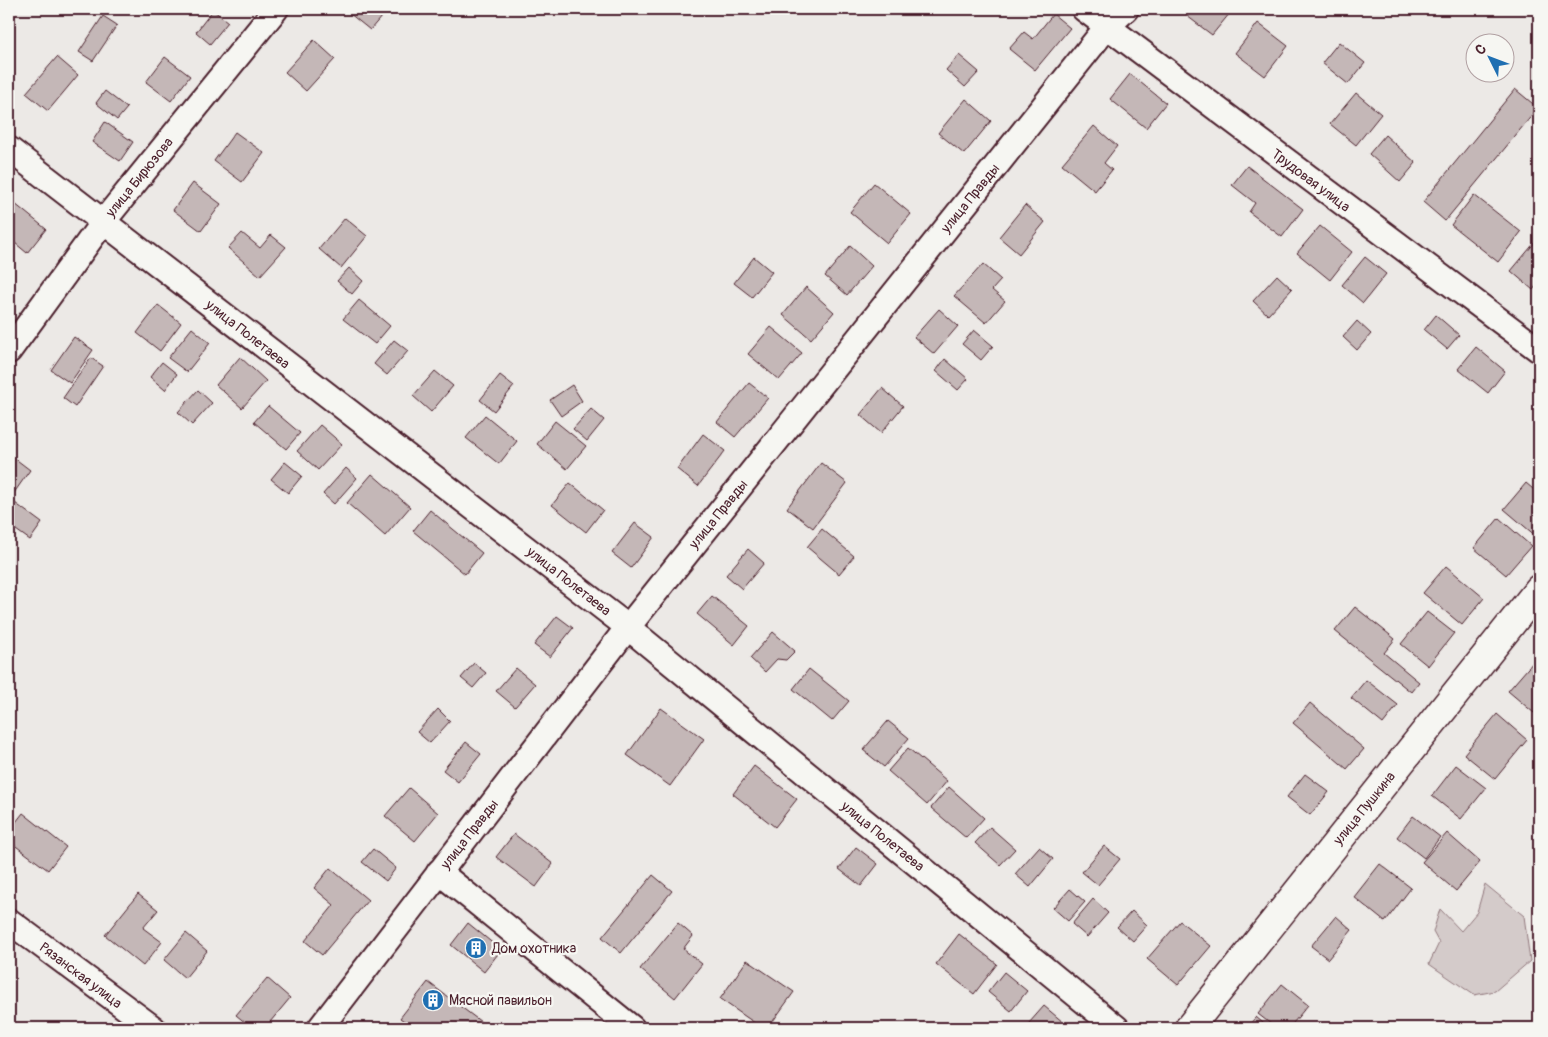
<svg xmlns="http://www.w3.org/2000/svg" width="1548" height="1037" viewBox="0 0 1548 1037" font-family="Pangolin,sans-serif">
<rect width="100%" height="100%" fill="#ece9e6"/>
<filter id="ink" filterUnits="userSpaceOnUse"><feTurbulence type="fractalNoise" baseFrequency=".02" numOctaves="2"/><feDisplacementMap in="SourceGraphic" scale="10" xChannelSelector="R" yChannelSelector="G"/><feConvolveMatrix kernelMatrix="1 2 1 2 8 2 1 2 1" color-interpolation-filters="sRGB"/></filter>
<g filter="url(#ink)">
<polygon fill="#d4cbca" stroke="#8f757a" points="1485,884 1524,916 1530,961 1495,991 1474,995 1429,964 1439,943 1433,932 1440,909 1461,931 1477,912"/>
<g fill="#c4b7b7" stroke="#4a1f2b">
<polygon points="344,9 388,9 370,30"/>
<polygon points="1193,9 1225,9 1230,13 1212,35 1187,16"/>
<polygon points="213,10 228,22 210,44 196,32"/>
<polygon points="1053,14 1070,28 1035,70 1009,49 1024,32 1033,39"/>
<polygon points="103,16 117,25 93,61 79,52"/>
<polygon points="1258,23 1288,46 1265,76 1235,53"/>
<polygon points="314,40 335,59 306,91 285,72"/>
<polygon points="1339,42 1365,63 1348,84 1322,63"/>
<polygon points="959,55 979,72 965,87 946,70"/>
<polygon points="57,57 78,75 48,111 26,93"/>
<polygon points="165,57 190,76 171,101 146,82"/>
<polygon points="1130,74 1166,103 1146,128 1110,99"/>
<polygon points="1515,89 1538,108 1445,221 1423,202"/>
<polygon points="105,91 127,108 117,120 96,103"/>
<polygon points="1356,93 1381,114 1356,145 1330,124"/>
<polygon points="966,99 991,121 964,154 938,133"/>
<polygon points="105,122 133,142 120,161 92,142"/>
<polygon points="1094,126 1117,146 1104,163 1112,170 1095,191 1062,164"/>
<polygon points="235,132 264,153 242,182 214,161"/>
<polygon points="1385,135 1416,163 1400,182 1369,154"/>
<polygon points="1247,166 1303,209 1282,237 1249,212 1255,203 1232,185"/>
<polygon points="193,183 221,204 201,231 173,210"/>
<polygon points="874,183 911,214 887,243 850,212"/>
<polygon points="1474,195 1521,232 1498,262 1451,225"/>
<polygon points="9,199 46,229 27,253 9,238"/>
<polygon points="1025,205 1045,222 1019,254 999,237"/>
<polygon points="345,218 367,236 341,268 319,249"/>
<polygon points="1320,226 1352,252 1330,280 1297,253"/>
<polygon points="242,233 260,248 271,235 286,247 260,276 228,248"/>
<polygon points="1536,241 1539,244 1539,282 1533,290 1511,271"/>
<polygon points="850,246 872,266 847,295 825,276"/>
<polygon points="754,257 772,272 752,297 734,283"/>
<polygon points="1365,257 1386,274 1363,303 1342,285"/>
<polygon points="983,264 1001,280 992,290 1005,301 986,323 954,296"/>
<polygon points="349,268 363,281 352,294 337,281"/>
<polygon points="1277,275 1292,289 1268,315 1253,301"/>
<polygon points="806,287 834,312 811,339 783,315"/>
<polygon points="359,300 390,326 375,344 343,319"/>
<polygon points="158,305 181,323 160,351 137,333"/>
<polygon points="939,309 958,326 934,354 914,337"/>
<polygon points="1436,315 1459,335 1447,349 1424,330"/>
<polygon points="1357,321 1371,334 1357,350 1343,337"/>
<polygon points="771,327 802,353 779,380 748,354"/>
<polygon points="192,328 210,343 187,372 168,358"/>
<polygon points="974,330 993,346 981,360 962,344"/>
<polygon points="74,337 93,350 70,383 51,370"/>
<polygon points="394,340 408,351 387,375 374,364"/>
<polygon points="1476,347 1505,371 1488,393 1458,369"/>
<polygon points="240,357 266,381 242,408 216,385"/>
<polygon points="91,358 103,366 75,407 63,398"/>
<polygon points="945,359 968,379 958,390 936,371"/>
<polygon points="162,362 177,374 165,390 150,377"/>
<polygon points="435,371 453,386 431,412 413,396"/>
<polygon points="500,375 514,386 494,411 480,400"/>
<polygon points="749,383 768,398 735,437 717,422"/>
<polygon points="572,385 582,401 561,416 550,400"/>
<polygon points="882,388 903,406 881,433 860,415"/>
<polygon points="198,390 212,403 192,425 178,412"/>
<polygon points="268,406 300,433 286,449 254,422"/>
<polygon points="591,409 604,420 587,441 573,429"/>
<polygon points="485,415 517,441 499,464 466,438"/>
<polygon points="555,421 586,446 567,469 537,444"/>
<polygon points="320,425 342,444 318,470 297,451"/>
<polygon points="703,434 725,451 698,486 677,469"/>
<polygon points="9,454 30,470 9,500"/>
<polygon points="285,462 302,476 288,493 271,479"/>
<polygon points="821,463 847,483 813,528 787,508"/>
<polygon points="346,468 357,478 334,504 323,494"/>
<polygon points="372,474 410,507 385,536 347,503"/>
<polygon points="570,483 603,510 586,532 552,505"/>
<polygon points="1526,483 1539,494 1539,535 1537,537 1504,509"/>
<polygon points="15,503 42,523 30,540 9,525 9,511"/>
<polygon points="430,510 482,553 465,574 413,531"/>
<polygon points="1499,518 1531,546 1506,575 1474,548"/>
<polygon points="635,523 654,537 631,568 612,553"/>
<polygon points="822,529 854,556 839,574 807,547"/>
<polygon points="748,549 764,563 742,589 726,575"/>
<polygon points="1446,566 1484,598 1462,625 1423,593"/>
<polygon points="712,596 749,626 734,645 697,614"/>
<polygon points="1355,607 1395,639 1384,653 1419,682 1411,692 1335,631"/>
<polygon points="1427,612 1454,633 1428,666 1401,644"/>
<polygon points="557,616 573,628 550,657 534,645"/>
<polygon points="773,632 795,651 786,660 777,659 765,672 750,658"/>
<polygon points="1534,661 1539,665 1539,708 1534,713 1508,691"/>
<polygon points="474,663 486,673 473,688 461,678"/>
<polygon points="516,668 535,684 515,707 496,691"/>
<polygon points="809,669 849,701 832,721 793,689"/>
<polygon points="1366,680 1398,705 1383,724 1351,698"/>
<polygon points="1310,703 1364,749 1347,769 1293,723"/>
<polygon points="661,708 704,739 670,786 627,755"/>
<polygon points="438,709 450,721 430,743 417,732"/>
<polygon points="1497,714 1527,740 1495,779 1464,754"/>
<polygon points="888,721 909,738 884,767 863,750"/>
<polygon points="466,742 481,754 458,782 443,770"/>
<polygon points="908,748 947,781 927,805 888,771"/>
<polygon points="1456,765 1486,788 1461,819 1432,796"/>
<polygon points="754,766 797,799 775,827 733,794"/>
<polygon points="1305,774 1329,792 1310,815 1287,797"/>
<polygon points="949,787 984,818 966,838 931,808"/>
<polygon points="409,788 438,813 415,841 385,816"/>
<polygon points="23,813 66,847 48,870 9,841 9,831"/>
<polygon points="1413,816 1440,837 1424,858 1397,837"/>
<polygon points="990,827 1015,849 1000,865 975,843"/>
<polygon points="1447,833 1480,862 1456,891 1422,862"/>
<polygon points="514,834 553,864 536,887 496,857"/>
<polygon points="1104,846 1120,859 1098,885 1082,872"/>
<polygon points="856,847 878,864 861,886 839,869"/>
<polygon points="1039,847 1053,859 1030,887 1015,874"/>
<polygon points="373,849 396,868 386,881 362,862"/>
<polygon points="1380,864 1411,888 1385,922 1354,897"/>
<polygon points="330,868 368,900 322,955 305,941 334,905 314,888"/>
<polygon points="653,875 672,891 621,953 602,937"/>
<polygon points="1070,889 1085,902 1068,921 1053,908"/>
<polygon points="138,894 158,910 143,928 162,942 143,966 105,935"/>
<polygon points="1093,899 1108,913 1087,937 1072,924"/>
<polygon points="1132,911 1147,925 1133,941 1117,927"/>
<polygon points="1336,916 1352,930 1328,959 1311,946"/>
<polygon points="1180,921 1211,946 1178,985 1147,959"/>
<polygon points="468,923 501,950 484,972 451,945"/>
<polygon points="678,923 693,936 683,949 702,964 675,998 640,969"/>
<polygon points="186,933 207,951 185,978 164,960"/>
<polygon points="959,934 997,964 974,994 936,964"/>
<polygon points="747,960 794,992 768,1028 762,1028 720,999"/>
<polygon points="1004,972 1027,991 1011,1011 988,992"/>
<polygon points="267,978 290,998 265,1028 252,1028 236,1015"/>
<polygon points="428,982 489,1028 414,1028 400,1018"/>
<polygon points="1282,984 1308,1005 1289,1028 1276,1028 1258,1014"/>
<polygon points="1044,1006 1070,1028 1035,1028 1029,1023"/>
<polygon points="1256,1017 1269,1028 1246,1028"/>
</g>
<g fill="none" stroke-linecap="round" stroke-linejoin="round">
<g stroke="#4a1f2b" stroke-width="28">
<g id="minor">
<polyline points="1084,9 1539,350"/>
<polyline points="9,149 620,621 1117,1028"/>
<polyline points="9,351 103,222 276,9"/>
<polyline points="439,872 632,1028"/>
<polyline points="9,921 153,1028"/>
<polyline points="320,1028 628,627 1106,28 1126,9"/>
</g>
</g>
<g stroke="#4a1f2b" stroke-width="31">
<polyline id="secondary" points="1189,1028 1539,589"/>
</g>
<use href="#minor" stroke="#f6f6f2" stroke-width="24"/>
<use href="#secondary" stroke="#f6f6f2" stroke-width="28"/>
</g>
</g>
<defs>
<g id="building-disc" transform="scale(1.125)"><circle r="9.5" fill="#1f6fb2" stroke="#f6f6f2"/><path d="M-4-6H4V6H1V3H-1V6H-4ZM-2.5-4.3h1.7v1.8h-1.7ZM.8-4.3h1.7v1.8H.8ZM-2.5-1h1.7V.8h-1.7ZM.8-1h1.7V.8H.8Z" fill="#fff"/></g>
</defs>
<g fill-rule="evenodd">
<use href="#building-disc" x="476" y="948"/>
<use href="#building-disc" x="433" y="1000"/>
</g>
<g text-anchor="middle" stroke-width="4.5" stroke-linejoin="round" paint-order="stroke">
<g font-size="14" fill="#4a1f2b" stroke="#f6f6f2">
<text transform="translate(139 177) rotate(-51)" y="5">улица Бирюзова</text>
<text transform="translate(1311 180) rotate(37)" y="5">Трудовая улица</text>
<text transform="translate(970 198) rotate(-51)" y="5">улица Правды</text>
<text transform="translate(248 334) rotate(38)" y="5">улица Полетаева</text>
<text transform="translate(718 514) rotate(-51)" y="5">улица Правды</text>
<text transform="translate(569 581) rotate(38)" y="5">улица Полетаева</text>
<text transform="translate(1364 808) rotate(-51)" y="5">улица Пушкина</text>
<text transform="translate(469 834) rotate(-52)" y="5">улица Правды</text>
<text transform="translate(883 836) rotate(39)" y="5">улица Полетаева</text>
<text transform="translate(81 975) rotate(37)" y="5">Рязанская улица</text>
</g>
<g font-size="14" fill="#4a1f2b" stroke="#f6f6f2" text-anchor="start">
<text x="492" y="953">Дом охотника</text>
<text x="449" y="1005">Мясной павильон</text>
</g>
</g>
<rect width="1548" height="1037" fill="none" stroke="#f6f6f2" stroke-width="30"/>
<rect x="15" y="15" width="1518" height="1007" fill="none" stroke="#4a1f2b" stroke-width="2" filter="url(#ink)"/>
<g transform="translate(1490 58) rotate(312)"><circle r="24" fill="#f6f6f2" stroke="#b1a0a2"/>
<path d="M0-4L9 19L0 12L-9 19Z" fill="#1f6fb2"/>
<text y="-8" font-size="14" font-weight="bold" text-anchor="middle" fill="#4a1f2b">С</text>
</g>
</svg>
